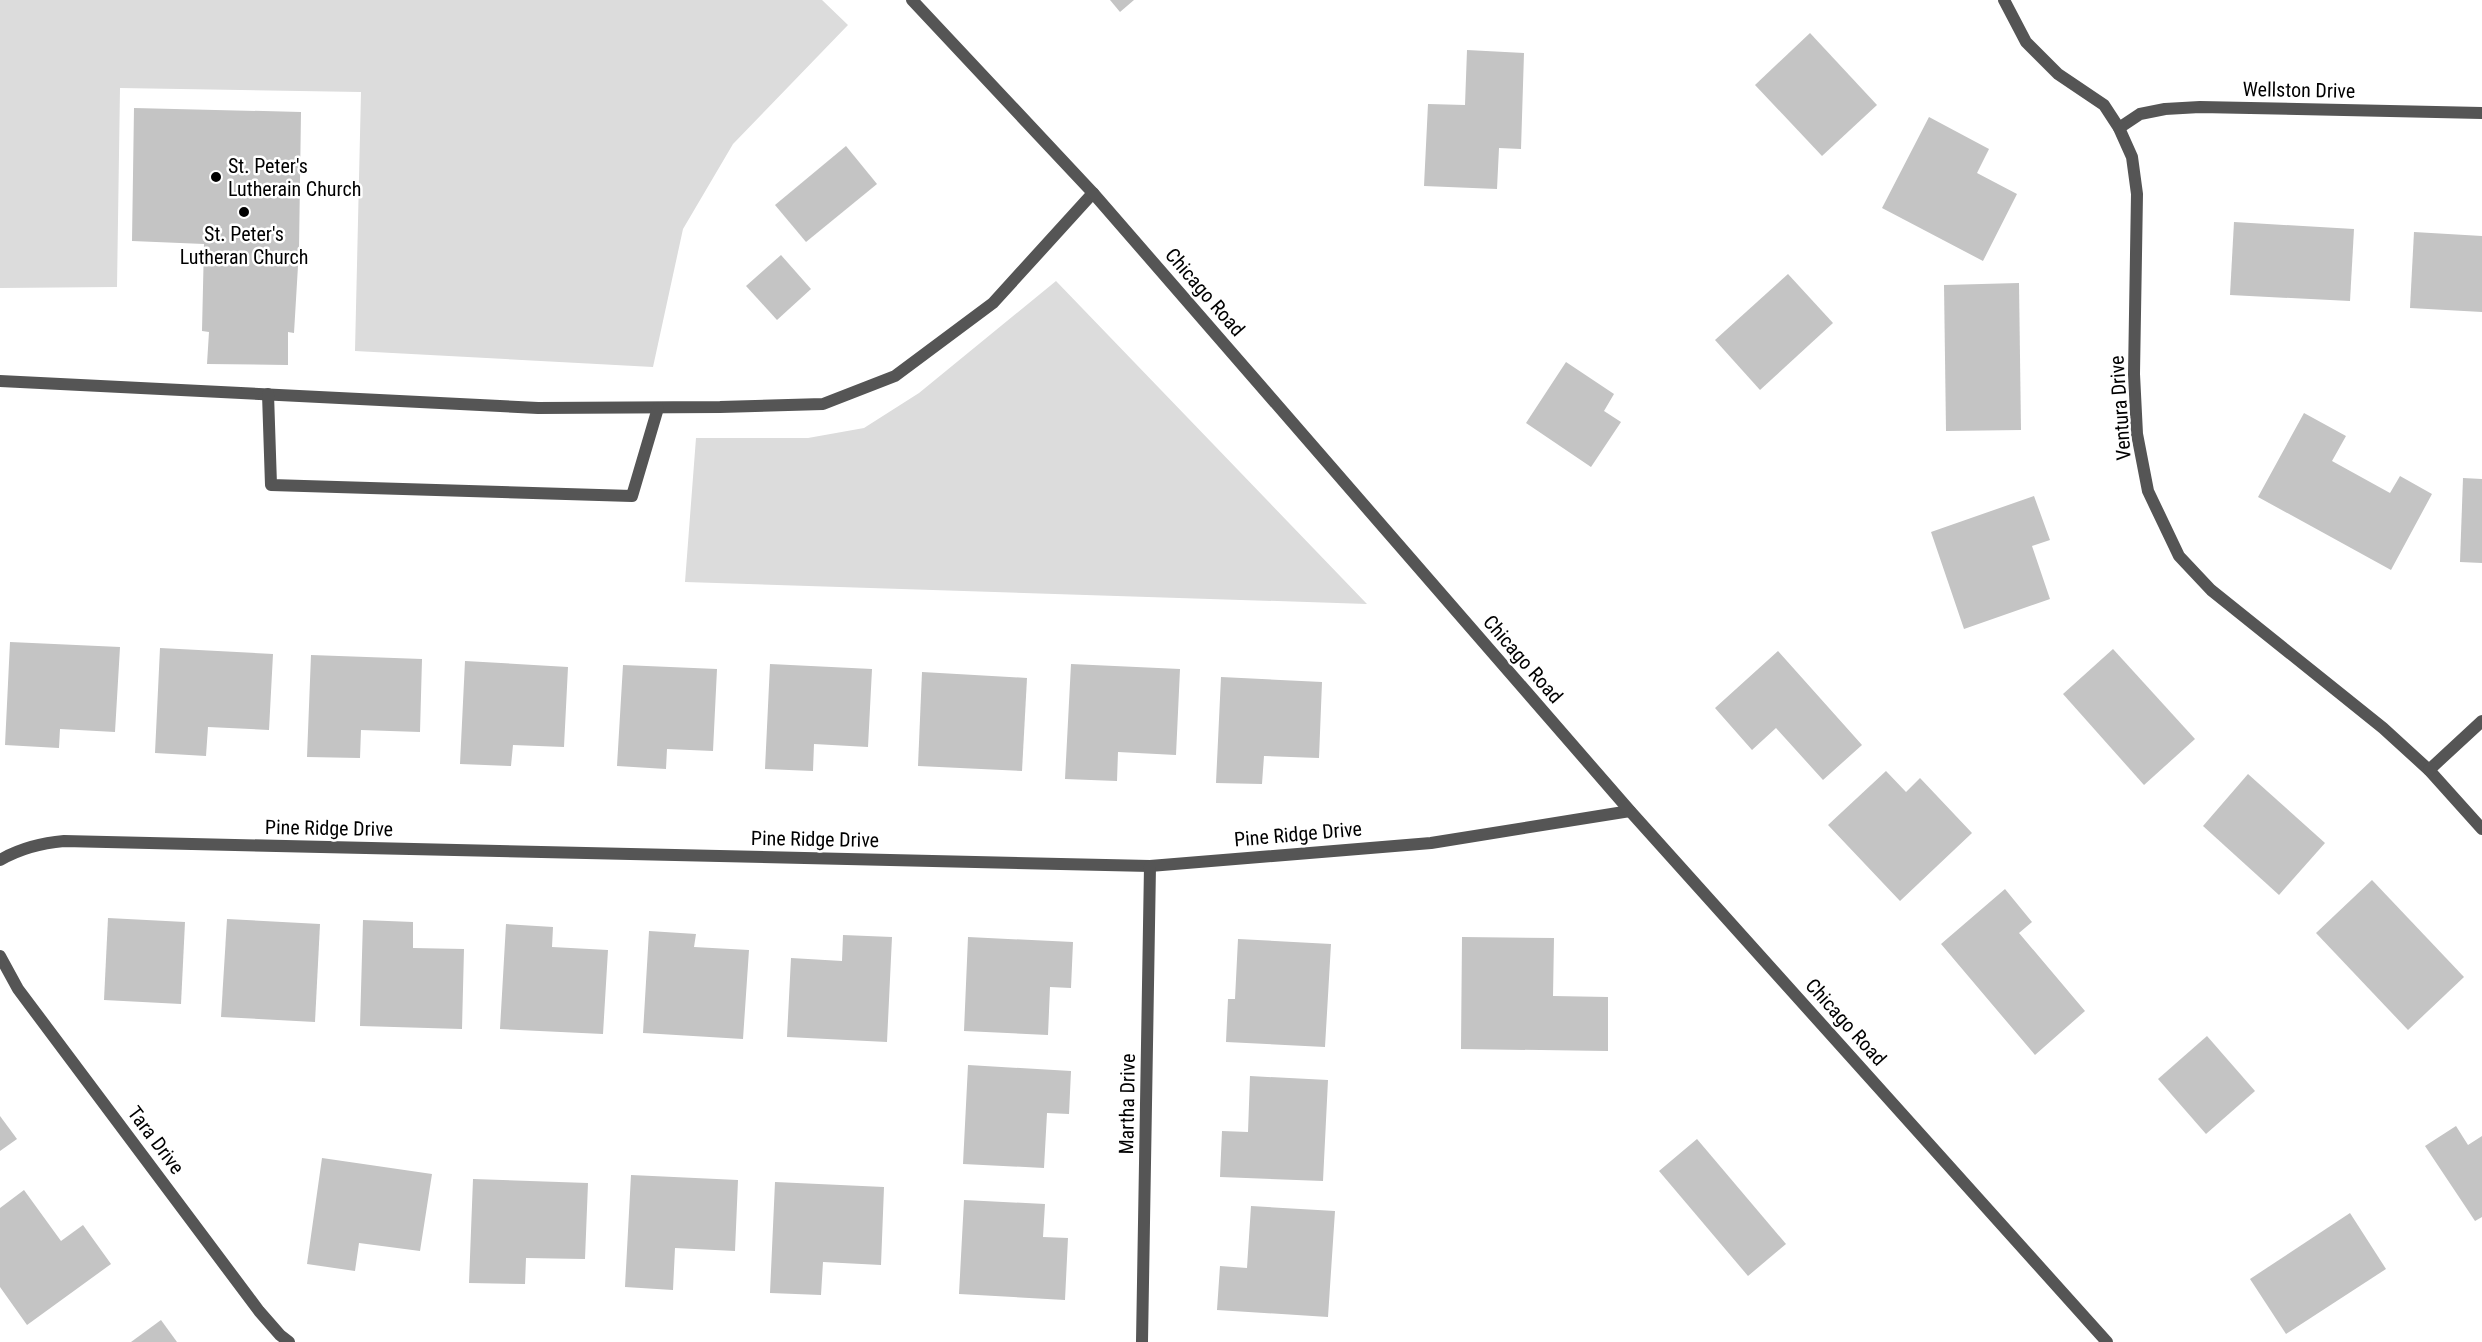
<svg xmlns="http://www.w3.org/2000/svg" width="2482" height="1342" viewBox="0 0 2482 1342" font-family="'Roboto Condensed',sans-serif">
<rect width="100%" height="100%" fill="#fff"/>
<g fill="#dcdcdc">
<polygon points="0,0 822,0 848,25 733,144 683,229 653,367 355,351 361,92 120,88 117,287 0,288"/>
<polygon points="1056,281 1367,604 685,582 696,438 808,438 864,428 919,393"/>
</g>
<g fill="#c4c4c4">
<polygon points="1110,0 1134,0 1120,12"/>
<polygon points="1810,33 1877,105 1822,156 1755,85"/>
<polygon points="1467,50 1524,53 1521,149 1499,148 1497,189 1424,186 1428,104 1465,105"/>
<polygon points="134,108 301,112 299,249 294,333 288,332 288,365 207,364 209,332 202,331 204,244 132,241"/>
<polygon points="1929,117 1989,149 1977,173 2017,194 1983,261 1882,208"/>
<polygon points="846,146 877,184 806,242 775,205"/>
<polygon points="2234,222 2354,229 2350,301 2230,295"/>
<polygon points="2414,232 2482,236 2482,312 2410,308"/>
<polygon points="781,255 811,289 777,320 746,286"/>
<polygon points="1788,274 1833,323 1760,390 1715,340"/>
<polygon points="2019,283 2021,430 1946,431 1944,285"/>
<polygon points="1566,362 1614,394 1604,411 1621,422 1591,467 1526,423"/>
<polygon points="2304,413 2346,436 2332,461 2390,493 2400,476 2432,494 2391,570 2258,497"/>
<polygon points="2463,478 2482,479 2482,563 2460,562"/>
<polygon points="2034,496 2050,540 2032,546 2050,599 1964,629 1931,532"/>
<polygon points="10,642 120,647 115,732 60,729 59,748 5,745"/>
<polygon points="160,648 273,654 269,730 208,727 206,756 155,753"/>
<polygon points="2113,649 2195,739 2144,785 2063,694"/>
<polygon points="1778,651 1862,745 1823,780 1776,728 1752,750 1715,708"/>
<polygon points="311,655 422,659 420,732 361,730 360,758 307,757"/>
<polygon points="465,661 568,667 564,747 513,745 511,766 460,764"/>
<polygon points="770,664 872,669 868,747 814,744 813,771 765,769"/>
<polygon points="1071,664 1180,669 1176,755 1118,752 1117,781 1065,779"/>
<polygon points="623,665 717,669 713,751 667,749 666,769 617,766"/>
<polygon points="922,672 1027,678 1022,771 918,766"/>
<polygon points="1221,677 1322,682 1319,758 1264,756 1262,784 1216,783"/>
<polygon points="1886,771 1906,792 1920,778 1972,833 1900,901 1828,825"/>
<polygon points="2248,774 2325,843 2279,895 2203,826"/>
<polygon points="2372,880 2464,977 2408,1030 2316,933"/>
<polygon points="2005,889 2032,922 2019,933 2085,1011 2035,1055 1941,944"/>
<polygon points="108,918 185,922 181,1004 104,1000"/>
<polygon points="227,919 320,924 315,1022 221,1017"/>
<polygon points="363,920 413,922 413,948 464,949 462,1029 360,1026"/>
<polygon points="506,924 553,927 552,947 608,950 603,1034 500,1029"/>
<polygon points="649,931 696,934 694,947 749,950 743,1039 643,1033"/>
<polygon points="843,935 892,937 887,1042 787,1037 791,958 842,961"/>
<polygon points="968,937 1073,942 1071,988 1050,987 1048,1035 964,1031"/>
<polygon points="1462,937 1554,938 1553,996 1608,997 1608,1051 1461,1049"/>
<polygon points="1238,939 1331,944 1325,1047 1226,1042 1228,999 1235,999"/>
<polygon points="2207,1036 2255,1091 2206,1134 2158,1079"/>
<polygon points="968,1065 1071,1071 1069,1114 1047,1113 1044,1168 963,1164"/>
<polygon points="1250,1076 1328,1080 1323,1181 1220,1177 1222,1131 1248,1132"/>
<polygon points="0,1116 17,1139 0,1151"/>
<polygon points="2456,1126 2468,1145 2482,1136 2482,1217 2475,1221 2425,1146"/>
<polygon points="1697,1139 1786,1244 1748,1276 1659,1171"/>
<polygon points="322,1158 432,1174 420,1251 359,1243 355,1271 307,1264"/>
<polygon points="631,1175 738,1180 735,1251 675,1248 673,1290 625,1287"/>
<polygon points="473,1179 588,1183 585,1259 526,1258 525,1284 469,1283"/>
<polygon points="775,1182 884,1187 881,1265 823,1262 821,1295 770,1293"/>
<polygon points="24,1190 61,1241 83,1225 111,1264 27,1325 0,1287 0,1208"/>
<polygon points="964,1200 1045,1204 1043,1237 1068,1238 1065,1300 959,1294"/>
<polygon points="1251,1206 1335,1211 1328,1317 1217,1310 1220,1266 1247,1268"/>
<polygon points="2350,1213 2386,1269 2286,1334 2250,1279"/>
<polygon points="161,1320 177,1342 131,1342"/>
</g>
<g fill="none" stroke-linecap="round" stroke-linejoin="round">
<g stroke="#555" stroke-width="12">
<polyline points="0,381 538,408 720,407 823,404 895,376 993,303 1093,193"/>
<polyline points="268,394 271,485 632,496 658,408"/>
</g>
<g stroke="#555" stroke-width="12">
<polyline points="2004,0 2026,42 2058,74 2104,105 2119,128 2132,157 2137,194 2134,374 2137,434 2148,491 2179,556 2211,590 2383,728 2429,770 2482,829"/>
<polyline points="2119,128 2140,114 2165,109 2200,107 2482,113"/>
<polyline points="2429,770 2482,721"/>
<path d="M 0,860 C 21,848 40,843 64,841 L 1150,866 L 1431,843 L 1630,811"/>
<polyline points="0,956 18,989 259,1311 280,1335 289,1342"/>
<polyline points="1142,1342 1150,866"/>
</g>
<polyline stroke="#555" stroke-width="12" points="912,0 1093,193 1630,811 2107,1342"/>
</g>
<g fill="#000" stroke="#fff" stroke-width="2">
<circle cx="216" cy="177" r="6"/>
<circle cx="244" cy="212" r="6"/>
</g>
<g text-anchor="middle" stroke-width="5" stroke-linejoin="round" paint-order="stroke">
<g font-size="20" fill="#000" stroke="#fff">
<text transform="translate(2299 90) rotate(1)" y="7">Wellston Drive</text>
<text transform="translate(1205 292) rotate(49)" y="7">Chicago Road</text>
<text transform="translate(2120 408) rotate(-94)" y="7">Ventura Drive</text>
<text transform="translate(1523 659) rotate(49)" y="7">Chicago Road</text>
<text transform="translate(329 828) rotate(1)" y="7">Pine Ridge Drive</text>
<text transform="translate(1298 834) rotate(-5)" y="7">Pine Ridge Drive</text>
<text transform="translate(815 839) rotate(1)" y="7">Pine Ridge Drive</text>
<text transform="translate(1846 1022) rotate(48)" y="7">Chicago Road</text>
<text transform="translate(1127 1104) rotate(-89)" y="7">Martha Drive</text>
<text transform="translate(156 1140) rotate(53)" y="7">Tara Drive</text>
</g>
<g font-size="20" fill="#000" stroke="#fff" text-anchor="start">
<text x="228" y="173">St. Peter's<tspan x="228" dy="23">Lutherain Church</tspan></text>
<text x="244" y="241" text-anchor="middle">St. Peter's<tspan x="244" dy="23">Lutheran Church</tspan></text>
</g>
</g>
</svg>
